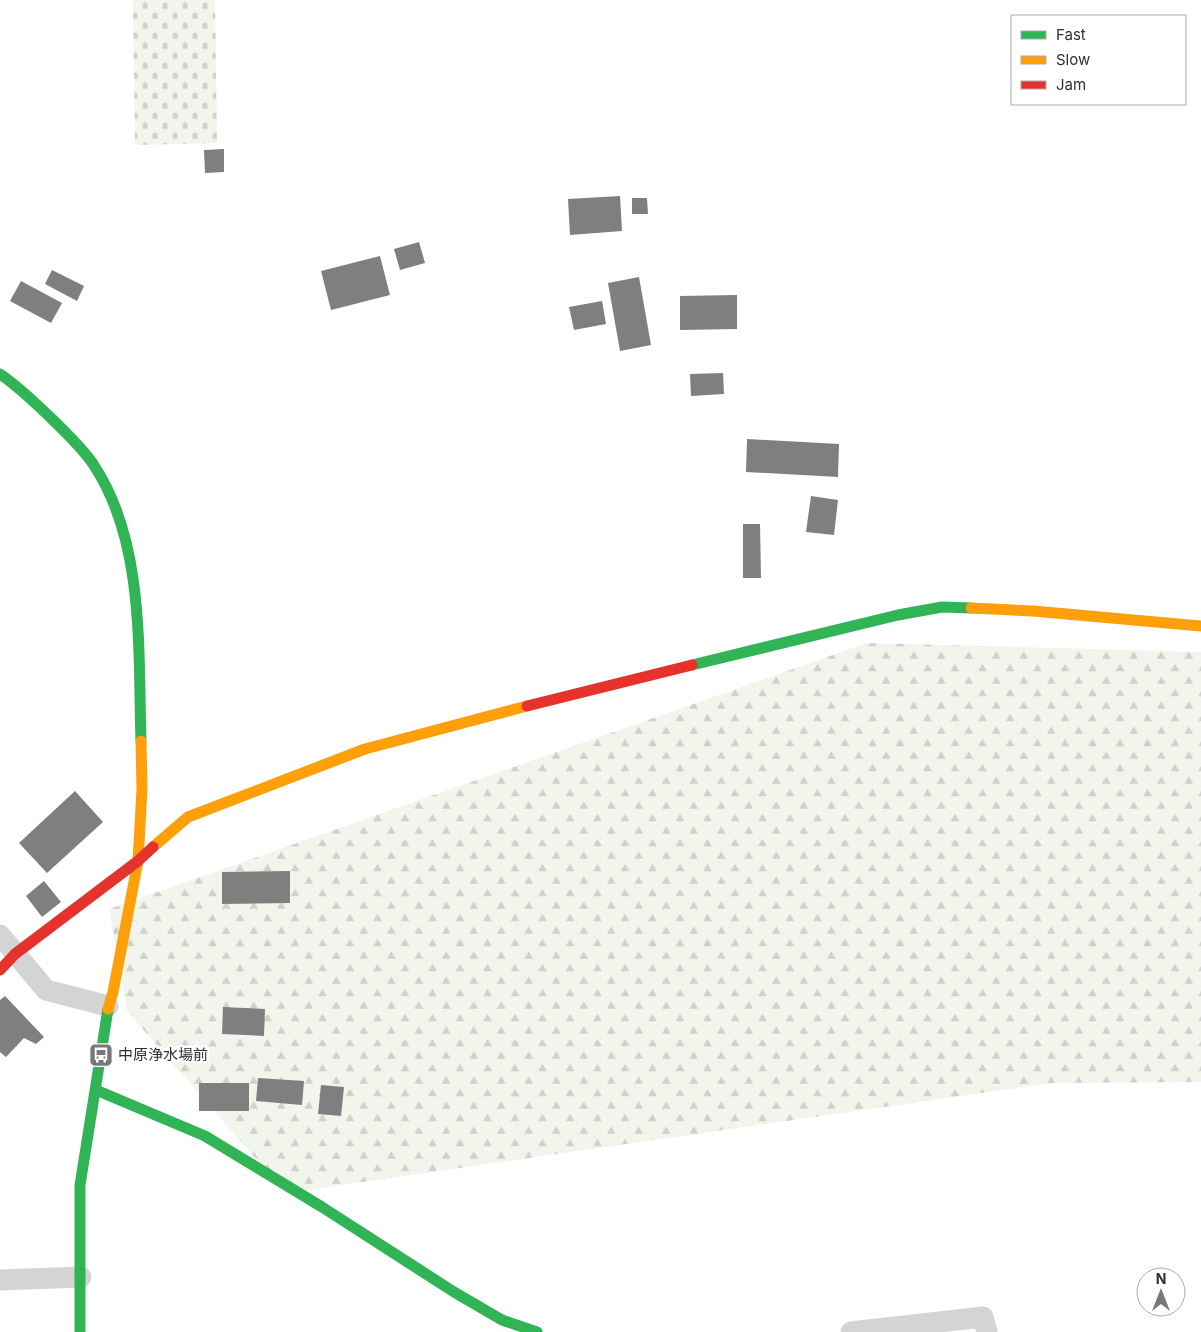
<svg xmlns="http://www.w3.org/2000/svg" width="1201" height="1332" viewBox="0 0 1201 1332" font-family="Inter,'Noto Sans JP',sans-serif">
<defs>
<pattern id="forest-firs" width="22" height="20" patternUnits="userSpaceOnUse" patternTransform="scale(1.25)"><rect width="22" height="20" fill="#f1f5ec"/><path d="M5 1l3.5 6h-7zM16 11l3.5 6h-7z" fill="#cfd2cb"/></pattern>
<pattern id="cemetery-stones" width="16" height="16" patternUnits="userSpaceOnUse" patternTransform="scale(1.25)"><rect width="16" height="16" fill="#f1f5ec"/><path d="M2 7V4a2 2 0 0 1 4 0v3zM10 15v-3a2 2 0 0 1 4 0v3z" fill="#cfd2cb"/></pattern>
</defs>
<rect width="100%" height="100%" fill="#fff"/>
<polygon fill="url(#forest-firs)" points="867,643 1201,652 1201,1082 1051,1083 286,1193 127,1011 109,909"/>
<polygon fill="url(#cemetery-stones)" points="133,0 215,0 217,143 135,145"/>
<g fill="#7f7f7f">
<polygon points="224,149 224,172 205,173 204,150"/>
<polygon points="620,196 622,231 570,235 568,199"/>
<polygon points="632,198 647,198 648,214 632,214"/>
<polygon points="419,242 425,263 400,270 394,249"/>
<polygon points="380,256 390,295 331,310 321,271"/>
<polygon points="52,270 84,286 77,301 45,284"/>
<polygon points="639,277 651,345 620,351 608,283"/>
<polygon points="21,281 62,303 51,323 10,301"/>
<polygon points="737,295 737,329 680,330 680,296"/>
<polygon points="602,301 606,324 574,330 569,307"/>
<polygon points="723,373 724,394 691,396 690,374"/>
<polygon points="747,439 839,444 838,477 746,472"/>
<polygon points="811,496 838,500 834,535 806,532"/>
<polygon points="743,524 760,524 761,578 743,578"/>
<polygon points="75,791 103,822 47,873 19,843"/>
<polygon points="290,871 290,903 222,904 222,872"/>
<polygon points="44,881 61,902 42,917 26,896"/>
<polygon points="5,996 44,1037 36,1044 24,1038 6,1057 0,1052 0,1000"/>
<polygon points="223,1007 265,1009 264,1036 222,1034"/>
<polygon points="258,1078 304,1081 302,1105 256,1101"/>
<rect x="199" y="1083" width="50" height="28"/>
<polygon points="321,1085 344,1087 341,1116 318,1114"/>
</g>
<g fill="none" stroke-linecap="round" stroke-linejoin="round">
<g stroke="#d4d4d4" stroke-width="21">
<polyline points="0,935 46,990 108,1006"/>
<polyline points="0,1280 81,1277"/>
<polyline points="851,1332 983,1317 987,1332"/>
</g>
<g stroke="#30b455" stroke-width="11">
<path d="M 0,374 C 18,386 33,401 49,416 C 63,430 85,450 95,467 C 145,544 138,653 141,741"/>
<polyline points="692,665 898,615 942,607 971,608"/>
<polyline points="96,1090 205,1136 322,1207 454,1292 502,1320 537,1332"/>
<polyline points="80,1332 80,1185 108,1009"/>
</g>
<g stroke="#ff9f0a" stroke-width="11">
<polyline points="971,608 1033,611 1201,626"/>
<polyline points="153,847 188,817 365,749 527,706"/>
<polyline points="108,1009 113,992 138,861 142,789 141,741"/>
</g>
<g stroke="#e5322d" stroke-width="11">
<polyline points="527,706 692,665"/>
<polyline points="0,970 15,954 138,861 153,847"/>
</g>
</g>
<defs>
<g id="bus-square" transform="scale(1.25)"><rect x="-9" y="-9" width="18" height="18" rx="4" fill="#787878" stroke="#fff"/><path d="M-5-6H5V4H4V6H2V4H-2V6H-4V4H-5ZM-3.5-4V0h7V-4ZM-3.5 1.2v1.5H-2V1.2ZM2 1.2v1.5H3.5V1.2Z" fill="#fff"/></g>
</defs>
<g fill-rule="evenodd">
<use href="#bus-square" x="101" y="1055"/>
</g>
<g text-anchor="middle" stroke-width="5" stroke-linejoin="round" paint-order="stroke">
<g font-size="15" fill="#2f2f2f" stroke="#fff" text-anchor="start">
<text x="118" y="1060">中原浄水場前</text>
</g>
</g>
<rect x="1011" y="15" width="175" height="90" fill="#ffffff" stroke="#acacac"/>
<rect x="1021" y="31" width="25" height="8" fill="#30b455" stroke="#acacac"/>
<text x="1056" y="40" font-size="15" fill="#2f2f2f">Fast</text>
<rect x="1021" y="56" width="25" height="8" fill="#ff9f0a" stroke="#acacac"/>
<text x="1056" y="65" font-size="15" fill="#2f2f2f">Slow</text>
<rect x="1021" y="81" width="25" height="8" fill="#e5322d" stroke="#acacac"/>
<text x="1056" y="90" font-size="15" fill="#2f2f2f">Jam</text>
<g transform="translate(1161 1292)"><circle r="24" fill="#ffffff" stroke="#acacac"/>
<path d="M0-4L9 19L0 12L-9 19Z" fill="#787878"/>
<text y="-8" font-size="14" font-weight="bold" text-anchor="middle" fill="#2f2f2f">N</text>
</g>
</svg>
